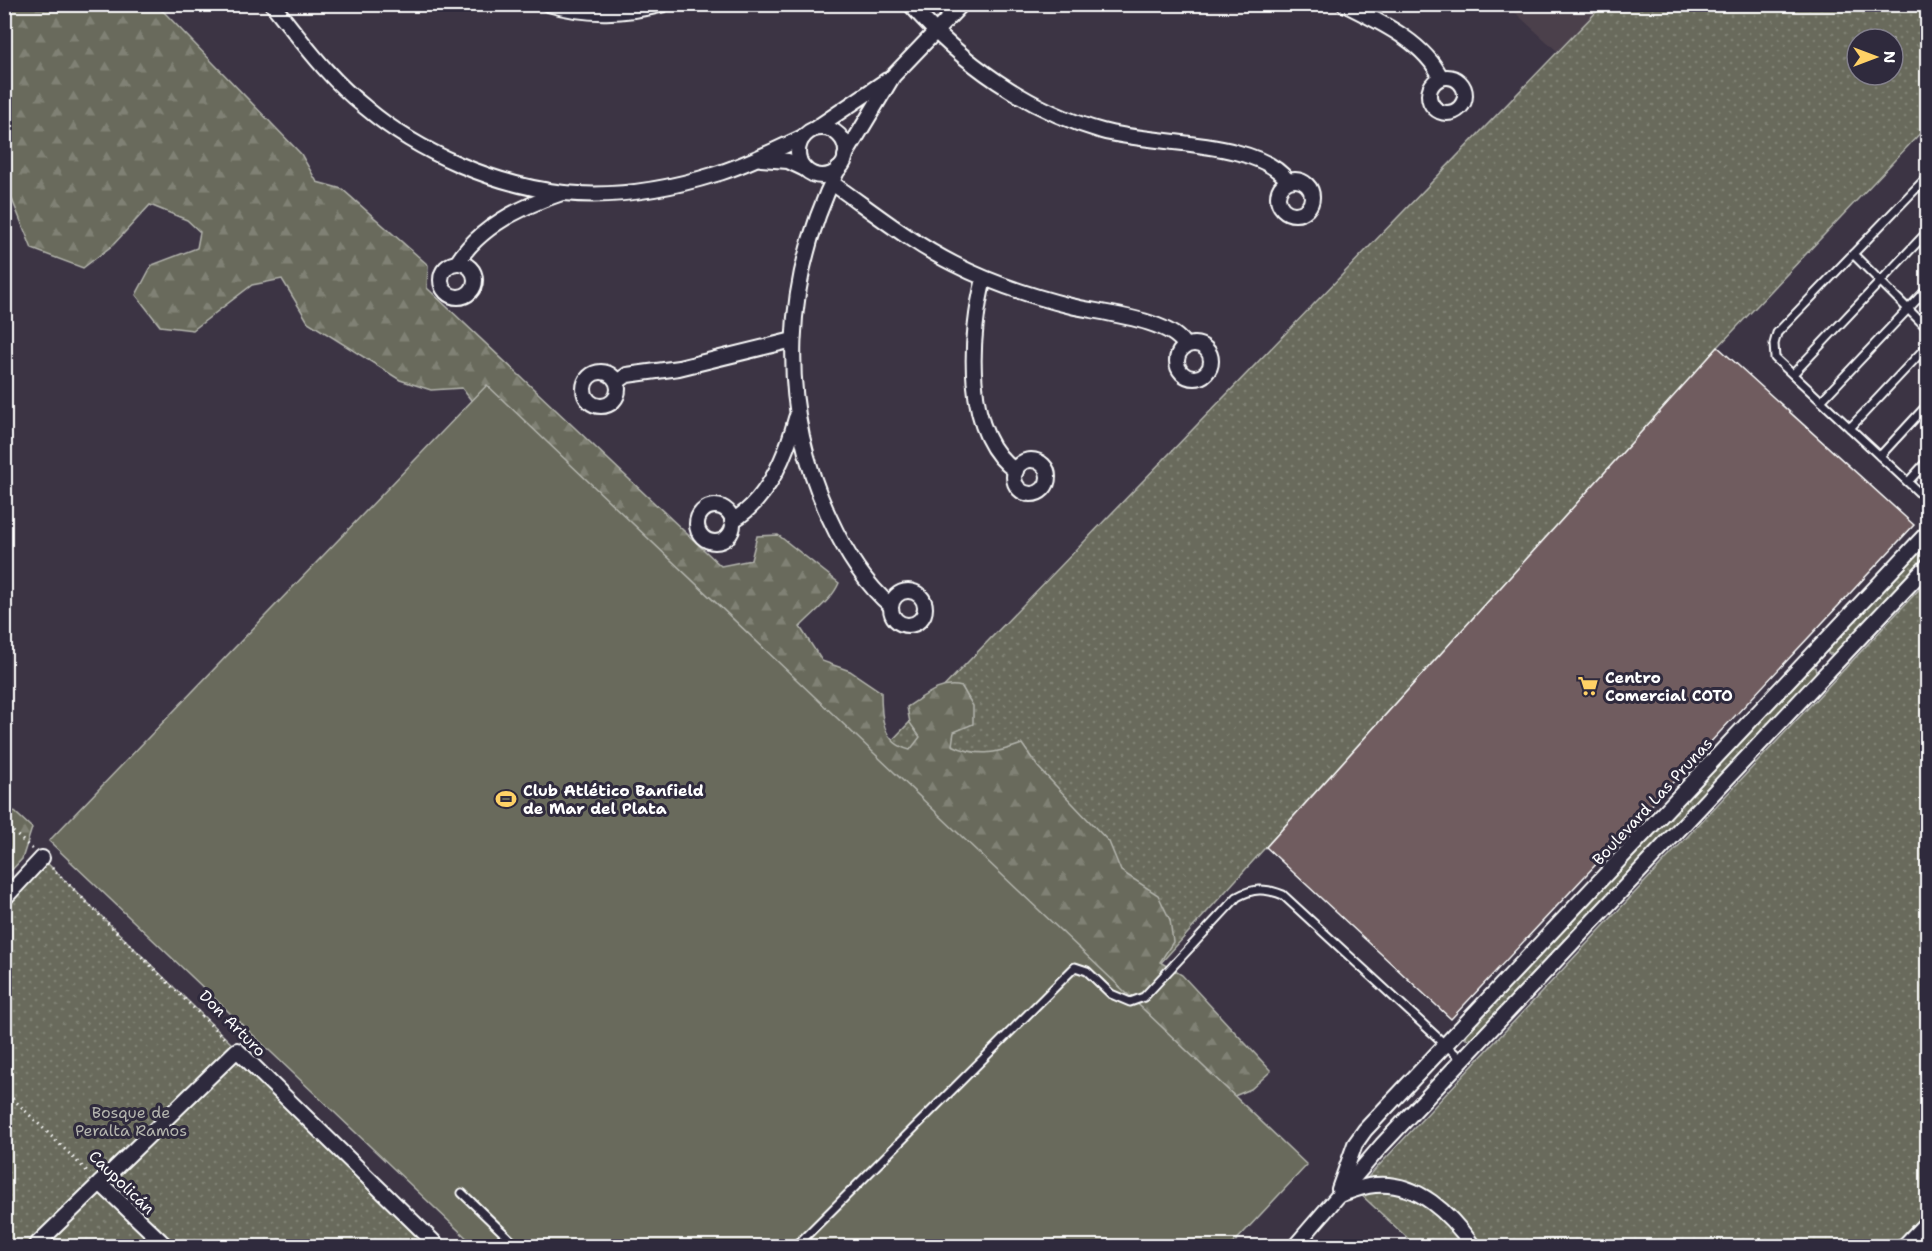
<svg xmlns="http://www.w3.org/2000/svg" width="1932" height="1251" viewBox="0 0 1932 1251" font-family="'Shantell Sans',sans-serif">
<defs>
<pattern id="green-dots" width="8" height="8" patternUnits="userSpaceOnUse" patternTransform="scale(1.5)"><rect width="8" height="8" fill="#696b5c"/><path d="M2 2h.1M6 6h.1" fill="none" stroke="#808174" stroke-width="1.8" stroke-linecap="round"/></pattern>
<pattern id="forest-firs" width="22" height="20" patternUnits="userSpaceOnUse" patternTransform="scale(1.5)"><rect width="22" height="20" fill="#696b5c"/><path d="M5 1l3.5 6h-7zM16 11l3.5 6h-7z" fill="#808174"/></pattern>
</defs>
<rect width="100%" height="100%" fill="#3c3444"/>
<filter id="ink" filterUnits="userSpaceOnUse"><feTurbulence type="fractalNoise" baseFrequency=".0167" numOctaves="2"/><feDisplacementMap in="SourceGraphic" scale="12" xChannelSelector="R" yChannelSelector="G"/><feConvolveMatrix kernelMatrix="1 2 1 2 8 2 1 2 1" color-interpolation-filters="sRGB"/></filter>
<g filter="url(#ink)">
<polygon fill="#4c404c" points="1507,5 1603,5 1557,51"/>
<g fill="url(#green-dots)" stroke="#b4b5ae" stroke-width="1.5" fill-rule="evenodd">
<path d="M 1603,5 L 1927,5 L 1927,126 L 1718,347 L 1130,997 L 877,756 ZM 1857,39 L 1893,39 L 1893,75 L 1857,75 Z"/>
<polygon points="1927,542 1927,554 1834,654 1828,654 1828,648"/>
<polygon points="1927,581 1927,1246 1416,1246 1356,1190"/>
<polygon points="1810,667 1815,667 1816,673 1472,1038 1466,1039 1466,1032"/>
<polygon points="42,858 438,1246 5,1246 5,901"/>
</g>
<g fill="url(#forest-firs)" stroke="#b4b5ae" stroke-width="1.5">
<path d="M 151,4 L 164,12 L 301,154 L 317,182 L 342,189 L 428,265 L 427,288 L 721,566 L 751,560 L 757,536 L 778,535 L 839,583 C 832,600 813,613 800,627 L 822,661 L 850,671 L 881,692 C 881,717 882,743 910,750 L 920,737 L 910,723 L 907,707 C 924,696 941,681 962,687 L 973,706 L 973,724 L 954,732 L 952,745 C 977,757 995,754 1022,744 L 1038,767 L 1109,842 L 1121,871 L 1158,895 L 1170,920 L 1173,942 L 1160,962 L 1182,975 L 1271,1071 L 1251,1089 L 1227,1099 L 488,423 L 462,388 L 431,390 L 400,380 L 308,322 L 282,279 L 252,285 L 193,330 L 160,326 L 136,295 L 152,265 L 197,248 L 200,232 L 187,220 L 150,205 L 113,245 L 83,268 L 32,249 L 7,187 L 5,187 L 5,5 Z"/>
<polygon points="5,803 32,828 22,859 5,877"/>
</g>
<polygon fill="#696b5c" stroke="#b4b5ae" stroke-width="1.5" points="487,385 1307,1165 1231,1246 475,1246 49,841"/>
<polygon fill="#705c5e" stroke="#fff" stroke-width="1.5" points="1718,347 1914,525 1451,1019 1266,847"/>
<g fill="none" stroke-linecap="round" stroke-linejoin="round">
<g stroke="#fff" stroke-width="11">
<g id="service">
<polyline points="1928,176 1777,333 1774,344 1775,358 1928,501"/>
<polyline points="1853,254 1928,329"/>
<polyline points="1793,374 1928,231"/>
<polyline points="1821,401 1928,288"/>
<polyline points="1850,428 1928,345"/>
<polyline points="1880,456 1928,404"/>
<polyline points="1908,482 1928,460"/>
<polyline points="462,1193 517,1246"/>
<path d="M 796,1246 L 1075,967 L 1087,971 L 1111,994 L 1130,1002 L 1144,997 L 1237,897 C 1253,888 1265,888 1283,895 L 1462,1060"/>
</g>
</g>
<g stroke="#fff" stroke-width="18">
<g id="minor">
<path d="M 272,4 C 303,42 327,77 366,108 C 419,153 495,185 564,193 C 614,198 668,189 716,174 C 746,165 775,150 803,137"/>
<path d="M 548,4 C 588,16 625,14 664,4"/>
<path d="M 910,4 C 961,63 1028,110 1102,131 C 1151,145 1258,139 1288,181"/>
<path d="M 1344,4 C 1378,21 1425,42 1441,78"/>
<circle cx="1447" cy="95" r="18"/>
<polyline points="816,128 887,80"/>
<circle cx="822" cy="152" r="24"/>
<polyline points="845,156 893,76 962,4"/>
<polyline points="761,159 788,161 805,169"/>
<path d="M 838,169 C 783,281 777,403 829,517 C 844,550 863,582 891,606"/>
<circle cx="1295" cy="197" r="17"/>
<path d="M 832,183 C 872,211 910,242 954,264 C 991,283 1031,296 1071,306 C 1099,313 1172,319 1185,346"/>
<path d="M 457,263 C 480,226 522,206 562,193"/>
<circle cx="458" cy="280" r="17"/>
<path d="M 984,279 C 970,333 962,435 1016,471"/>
<circle cx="1194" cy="361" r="17"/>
<circle cx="601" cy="389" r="17"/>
<polyline points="617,382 627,375 679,368 793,340"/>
<circle cx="1031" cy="477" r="17"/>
<circle cx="715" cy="524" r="18"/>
<path d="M 732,521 C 767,501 786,455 796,418"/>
<circle cx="908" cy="608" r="17"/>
<polyline points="4,899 42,858"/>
<polyline points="100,1183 166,1246"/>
<polyline points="1339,1189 1355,1144 1365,1130 1928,532"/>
<path d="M 1339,1195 C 1350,1191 1363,1186 1375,1185 C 1418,1181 1450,1214 1473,1246"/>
<polyline points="35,1246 237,1050 438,1246"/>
<polyline points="1295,1246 1382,1145 1928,565"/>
<polyline points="1904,1246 1928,1221"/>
</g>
</g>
<g stroke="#fff" stroke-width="3" stroke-dasharray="1.5 4.5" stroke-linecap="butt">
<polyline points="4,824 32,849"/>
<polyline points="52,868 226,1040"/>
<polyline points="4,1090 90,1174"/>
</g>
<use href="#service" stroke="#2f2a3d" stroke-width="7"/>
<use href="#minor" stroke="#2f2a3d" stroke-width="14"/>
</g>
</g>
<defs>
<g id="supermarket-bare" transform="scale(1.62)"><path d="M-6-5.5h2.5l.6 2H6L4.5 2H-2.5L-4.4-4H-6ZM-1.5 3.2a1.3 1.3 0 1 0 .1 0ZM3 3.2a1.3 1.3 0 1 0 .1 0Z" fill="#ffd166" stroke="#2f2a3d" stroke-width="2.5" paint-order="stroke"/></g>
<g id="stadium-bare" transform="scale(1.62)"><path d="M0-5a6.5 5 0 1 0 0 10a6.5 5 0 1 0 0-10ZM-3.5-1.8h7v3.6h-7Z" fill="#ffd166" stroke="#2f2a3d" stroke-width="2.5" paint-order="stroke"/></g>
</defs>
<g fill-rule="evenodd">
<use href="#supermarket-bare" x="1588" y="686"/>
<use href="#stadium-bare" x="506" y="799"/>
</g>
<g text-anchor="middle" stroke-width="6" stroke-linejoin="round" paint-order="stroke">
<g font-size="16" font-weight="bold" fill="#fff" stroke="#2f2a3d" text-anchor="start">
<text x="1605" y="683">Centro<tspan x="1605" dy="18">Comercial COTO</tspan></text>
<text x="523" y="796">Club Atlético Banfield<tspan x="523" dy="18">de Mar del Plata</tspan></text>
</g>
<g font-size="16" fill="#fff" stroke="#2f2a3d">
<text transform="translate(1652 801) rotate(-47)" y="6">Boulevard Las Prunas</text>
<text transform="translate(233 1023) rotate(45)" y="6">Don Arturo</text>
<text transform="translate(122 1182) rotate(44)" y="6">Caupolicán</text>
</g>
<g font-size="16" fill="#b4b5ae" stroke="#2f2a3d">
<text x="131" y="1118">Bosque de<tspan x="131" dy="18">Peralta Ramos</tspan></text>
</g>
</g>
<rect width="1932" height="1251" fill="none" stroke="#2f2a3d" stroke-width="24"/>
<rect x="12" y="12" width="1908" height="1227" fill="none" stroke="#fff" stroke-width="2" filter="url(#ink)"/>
<g transform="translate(1875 57) rotate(90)"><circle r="28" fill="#2f2a3d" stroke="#827f8b" stroke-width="1.5"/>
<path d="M0-4.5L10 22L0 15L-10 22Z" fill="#ffd166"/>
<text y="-9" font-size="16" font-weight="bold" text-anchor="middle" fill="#ffffff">N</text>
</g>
</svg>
